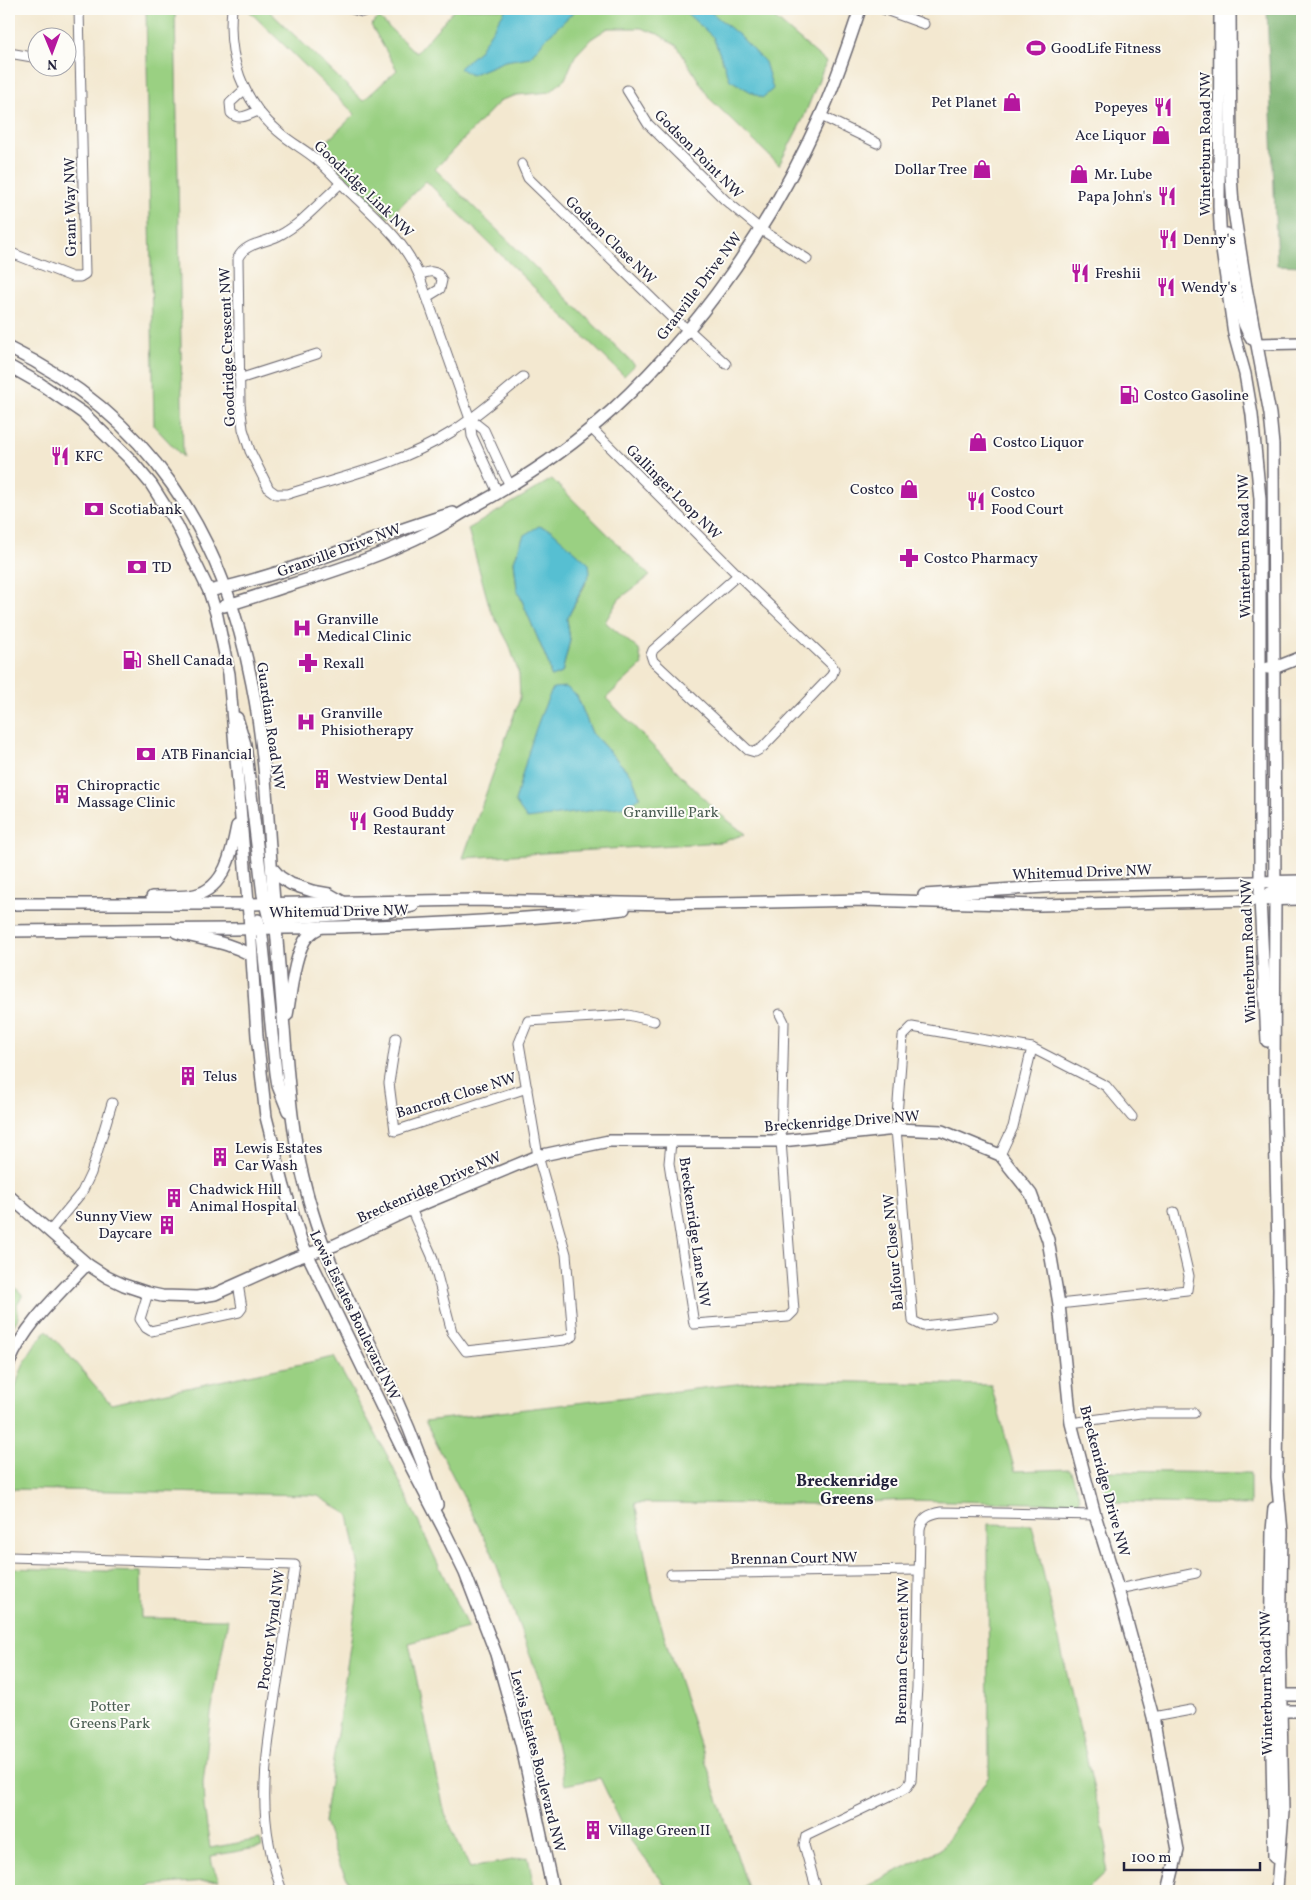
<svg xmlns="http://www.w3.org/2000/svg" width="1311" height="1900" viewBox="0 0 1311 1900" font-family="Vollkorn,serif">
<rect width="100%" height="100%" fill="#fdfcf7"/>
<filter id="ink" filterUnits="userSpaceOnUse"><feTurbulence type="fractalNoise" baseFrequency=".02" numOctaves="2"/><feDisplacementMap in="SourceGraphic" scale="10" xChannelSelector="R" yChannelSelector="G"/><feConvolveMatrix kernelMatrix="1 2 1 2 8 2 1 2 1" color-interpolation-filters="sRGB"/></filter>
<filter id="wash" filterUnits="userSpaceOnUse"><feTurbulence type="fractalNoise" baseFrequency=".0096" numOctaves="4" result="noise"/><feDisplacementMap in="SourceGraphic" scale="20" xChannelSelector="R" yChannelSelector="G"/><feGaussianBlur stdDeviation="1.12" result="paint"/><feColorMatrix in="noise" values="0 0 0 0 0 0 0 0 0 0 0 0 0 0 0 0 0 1.4 0 .05"/><feComposite in="paint" operator="in"/></filter>
<g filter="url(#wash)">
<rect width="100%" height="100%" fill="#f3e8d0"/>
<g fill="#9ad082" stroke="#5e795e" fill-rule="evenodd">
<polygon points="146,9 175,9 183,457 154,426"/>
<polygon points="247,9 267,9 363,101 397,70 371,25 379,18 416,53 455,9 764,9 826,62 803,119 779,165 710,99 677,46 658,34 641,28 608,28 591,39 575,56 565,79 550,92 517,95 501,100 435,169 635,365 624,376 426,181 388,218 319,149 355,114"/>
<path d="M 552,479 L 650,576 L 619,599 L 605,622 L 639,650 L 642,665 L 606,698 L 715,810 L 745,834 L 722,842 L 463,858 L 520,698 L 519,674 L 509,644 L 490,609 L 468,529 ZM 524,535 L 586,583 L 567,619 L 570,640 L 562,673 L 551,676 L 549,665 L 517,589 L 514,561 ZM 577,696 L 592,733 L 632,776 L 524,769 Z"/>
<polygon points="9,1282 23,1295 17,1304 18,1318 9,1334"/>
<path d="M 47,1330 L 111,1404 L 334,1357 L 387,1455 L 468,1628 L 409,1643 L 445,1814 L 470,1868 L 528,1857 L 535,1891 L 354,1891 L 339,1864 L 324,1822 L 360,1578 L 359,1568 L 349,1515 L 318,1496 L 310,1495 L 12,1489 C 12,1454 7,1410 19,1376 C 25,1359 35,1344 47,1330 Z"/>
<polygon points="770,1380 991,1385 1015,1471 1070,1469 1080,1498 1079,1502 1075,1504 908,1500 818,1504 635,1503 653,1596 669,1652 749,1891 670,1891 628,1837 600,1778 565,1785 552,1724 539,1679 492,1553 425,1421"/>
<polygon points="1099,1471 1250,1473 1250,1505 1107,1502"/>
<polygon points="988,1524 1032,1525 1103,1828 1107,1848 1105,1872 1085,1891 857,1891 941,1849 989,1776"/>
<polygon points="9,1568 140,1572 141,1618 228,1619 211,1714 203,1783 204,1806 210,1848 260,1839 262,1847 211,1856 212,1864 219,1880 153,1885 142,1891 9,1891"/>
</g>
<polygon fill="#7bb270" stroke="#4e6a56" points="1267,9 1302,9 1302,266 1277,265"/>
<g fill="#56bfd2" stroke="#3c7086">
<polygon points="506,9 577,9 545,39 530,57 505,61 471,75 459,68 478,52"/>
<polygon points="682,9 707,9 739,35 765,62 773,89 762,98 730,80 713,37"/>
<polygon points="539,526 551,530 589,564 590,573 567,619 570,640 562,673 551,677 549,665 517,589 514,561 524,535"/>
<path d="M 566,687 L 577,696 L 592,733 L 632,776 L 640,797 L 627,806 L 527,819 L 515,802 C 525,764 535,723 553,688 Z"/>
</g>
</g>
<g filter="url(#ink)">
<g fill="none" stroke-linecap="round" stroke-linejoin="round">
<g stroke="#6b676f" stroke-width="11">
<g id="street">
<path d="M 232,9 C 227,56 242,101 279,132 C 290,142 304,149 316,159 C 329,170 341,184 354,196 C 380,221 404,241 419,275 L 470,419 L 472,436 L 498,493"/>
<polyline points="352,9 362,12 372,9"/>
<polyline points="883,9 924,24"/>
<polyline points="9,53 38,58"/>
<polyline points="68,58 80,58"/>
<path d="M 244,90 L 230,103 L 231,113 C 239,121 248,115 258,111"/>
<polyline points="627,90 648,124 725,200 760,229 807,259"/>
<polyline points="821,116 877,143"/>
<polyline points="522,164 528,178 673,319 688,329 726,364"/>
<path d="M 341,183 C 321,201 302,224 278,236 C 264,243 245,243 238,258 L 240,404 L 243,429 L 250,451 L 269,489 L 276,494 L 288,494 C 342,477 401,464 450,433 C 476,417 499,396 523,377"/>
<polyline points="9,252 72,277 80,277 85,274 79,9"/>
<path d="M 419,275 C 429,271 437,269 442,280 L 440,289 L 427,297"/>
<polyline points="239,379 317,354"/>
<polyline points="470,419 484,430 510,486"/>
<polyline points="591,428 738,575 831,664 834,669 832,675 762,748 755,752 748,750 653,661 651,655 653,650 738,575"/>
<polyline points="396,1038 389,1083 395,1131 527,1088"/>
<polyline points="671,1142 669,1163 694,1324 788,1317 794,1311 781,1141 784,1022 780,1014"/>
<polyline points="1000,1155 1013,1127 1032,1048"/>
<polyline points="411,1209 432,1256 452,1332 466,1351 565,1340 573,1336 566,1254 538,1156 519,1043 528,1021 628,1015 654,1021"/>
<polyline points="50,1231 82,1192 91,1173 112,1103"/>
<polyline points="148,1293 140,1319 146,1328 151,1331 239,1312 242,1308 238,1284"/>
<polyline points="1059,1304 1187,1290 1189,1276 1174,1212"/>
<polyline points="994,1318 923,1326 913,1321 896,1129 903,1036 912,1027 1032,1048 1106,1086 1132,1117"/>
<polyline points="1071,1423 1141,1413 1194,1413"/>
<path d="M 9,1557 L 295,1565 C 289,1606 283,1648 276,1689 C 265,1765 255,1816 282,1891"/>
<polyline points="671,1574 918,1570"/>
<polyline points="1118,1589 1196,1573"/>
<polyline points="1153,1717 1191,1710"/>
<path d="M 817,1891 L 804,1845 L 806,1836 L 900,1791 L 907,1787 L 911,1781 L 917,1687 L 920,1529 C 922,1517 930,1514 941,1512 L 1095,1515"/>
</g>
</g>
<g stroke="#6b676f" stroke-width="14">
<g id="secondary">
<polyline points="1220,9 1219,206 1221,243 1234,334 1245,374 1252,415 1260,499 1260,899 1267,1041"/>
<polyline points="1230,9 1231,175 1233,205 1246,287 1270,414 1273,445 1275,899 1274,1084 1279,1289 1277,1477 1282,1532 1280,1653 1283,1812 1277,1888"/>
<path d="M 1227,234 C 1233,263 1235,316 1252,339"/>
<polyline points="1257,344 1302,343"/>
<path d="M 9,348 C 149,416 223,533 252,684 C 264,743 267,803 271,863 C 275,915 279,966 283,1017 C 288,1070 290,1125 303,1177 C 310,1206 319,1236 331,1263 C 345,1294 361,1325 376,1356 C 400,1404 420,1453 437,1505"/>
<polyline points="9,366 39,383 83,413 129,458 151,484 177,525 209,591 217,616 229,674 250,927 257,1036 266,1117 284,1187 302,1243 410,1465 443,1528 465,1573 496,1654 521,1743 553,1891"/>
<path d="M 209,591 C 293,573 371,537 453,513"/>
<path d="M 224,606 C 246,600 268,592 290,585 C 338,570 386,554 431,531 C 445,524 458,515 471,508 C 521,481 569,449 611,411 C 700,329 770,227 820,117 C 836,82 848,45 860,9"/>
<polyline points="1268,668 1274,668 1302,657"/>
<polyline points="237,718 245,744 263,895 269,919 275,926"/>
<polyline points="272,868 280,877 291,884 312,891 329,894 343,902"/>
<polyline points="1270,893 1278,890 1302,889"/>
<polyline points="924,895 1060,886 1302,881"/>
<path d="M 152,897 C 166,896 181,898 195,895 C 225,888 232,852 237,826"/>
<polyline points="9,904 248,904 472,900 669,904 863,900 1040,905 1302,899"/>
<polyline points="270,919 387,912 413,906"/>
<polyline points="258,920 262,936 276,1073 278,1086 288,1111"/>
<path d="M 9,931 C 214,928 420,932 624,909"/>
<path d="M 176,932 C 204,941 224,940 251,955"/>
<path d="M 287,1015 C 291,994 294,952 308,936 C 312,932 317,929 321,927"/>
<polyline points="9,1196 87,1264 107,1277 124,1285 148,1293 162,1296 197,1297 215,1294 293,1259 335,1245 411,1209 538,1156 609,1141 781,1141 896,1129 942,1131 1000,1155 1031,1194 1048,1240 1059,1304 1071,1423 1095,1515 1118,1589 1153,1717 1178,1850 1168,1891"/>
<path d="M 9,1363 C 25,1324 59,1294 87,1264"/>
<polyline points="1274,1508 1272,1531 1270,1653 1274,1857"/>
<polyline points="1274,1695 1302,1695"/>
<polyline points="1274,1711 1302,1711"/>
</g>
</g>
<use href="#street" stroke="#fff" stroke-width="9"/>
<use href="#secondary" stroke="#fff" stroke-width="11"/>
</g>
</g>
<defs>
<g id="stadium-bare" transform="scale(1.5)"><path d="M0-5a6.5 5 0 1 0 0 10a6.5 5 0 1 0 0-10ZM-3.5-1.8h7v3.6h-7Z" fill="#b5179e" stroke="#fdfcf7" stroke-width="2.5" paint-order="stroke"/></g>
<g id="shop-bare" transform="scale(1.5)"><path d="M-5-2.5h2.3a2.7 3.5 0 0 1 5.4 0H5L5.5 6h-11ZM-1.5-2.5h3a1.5 2.3 0 0 0-3 0Z" fill="#b5179e" stroke="#fdfcf7" stroke-width="2.5" paint-order="stroke"/></g>
<g id="restaurant-bare" transform="scale(1.5)"><path d="M-5-6h1v4h1v-4h1v4h1v-4h1v5L-1.5 .5V6h-2V.5L-5-1ZM5-6V6H3V1.5H1.5Q1.5-4 5-6Z" fill="#b5179e" stroke="#fdfcf7" stroke-width="2.5" paint-order="stroke"/></g>
<g id="fuel-bare" transform="scale(1.5)"><path d="M-5.5-6h7V0h2V4h1.3V-2.5L3-4.5l.8-.8L6-3V5H2.5V1h-1V6h-7ZM-4.2-4.7v3.2H.2V-4.7Z" fill="#b5179e" stroke="#fdfcf7" stroke-width="2.5" paint-order="stroke"/></g>
<g id="bank-bare" transform="scale(1.5)"><path d="M-6-4H6V4H-6ZM0-2.3a2.3 2.3 0 1 0 0 4.6a2.3 2.3 0 1 0 0-4.6Z" fill="#b5179e" stroke="#fdfcf7" stroke-width="2.5" paint-order="stroke"/></g>
<g id="pharmacy-bare" transform="scale(1.5)"><path d="M-2-6h4v4h4v4h-4v4h-4v-4h-4v-4h4Z" fill="#b5179e" stroke="#fdfcf7" stroke-width="2.5" paint-order="stroke"/></g>
<g id="hospital-bare" transform="scale(1.5)"><path d="M-5-5h3v3.5h4V-5h3V5h-3V1.5h-4V5h-3Z" fill="#b5179e" stroke="#fdfcf7" stroke-width="2.5" paint-order="stroke"/></g>
<g id="building-bare" transform="scale(1.5)"><path d="M-4-6H4V6H1V3H-1V6H-4ZM-2.5-4.3h1.7v1.8h-1.7ZM.8-4.3h1.7v1.8H.8ZM-2.5-1h1.7V.8h-1.7ZM.8-1h1.7V.8H.8Z" fill="#b5179e" stroke="#fdfcf7" stroke-width="2.5" paint-order="stroke"/></g>
</defs>
<g fill-rule="evenodd">
<use href="#stadium-bare" x="1036" y="48"/>
<use href="#shop-bare" x="1012" y="102"/>
<use href="#restaurant-bare" x="1163" y="107"/>
<use href="#shop-bare" x="1161" y="135"/>
<use href="#shop-bare" x="982" y="169"/>
<use href="#shop-bare" x="1079" y="174"/>
<use href="#restaurant-bare" x="1167" y="196"/>
<use href="#restaurant-bare" x="1168" y="239"/>
<use href="#restaurant-bare" x="1080" y="273"/>
<use href="#restaurant-bare" x="1166" y="287"/>
<use href="#fuel-bare" x="1129" y="395"/>
<use href="#shop-bare" x="978" y="442"/>
<use href="#restaurant-bare" x="60" y="456"/>
<use href="#shop-bare" x="909" y="489"/>
<use href="#restaurant-bare" x="976" y="501"/>
<use href="#bank-bare" x="94" y="509"/>
<use href="#pharmacy-bare" x="909" y="558"/>
<use href="#bank-bare" x="137" y="567"/>
<use href="#hospital-bare" x="302" y="628"/>
<use href="#fuel-bare" x="132" y="660"/>
<use href="#pharmacy-bare" x="308" y="663"/>
<use href="#hospital-bare" x="306" y="722"/>
<use href="#bank-bare" x="146" y="754"/>
<use href="#building-bare" x="322" y="779"/>
<use href="#building-bare" x="62" y="794"/>
<use href="#restaurant-bare" x="358" y="821"/>
<use href="#building-bare" x="188" y="1076"/>
<use href="#building-bare" x="220" y="1157"/>
<use href="#building-bare" x="174" y="1198"/>
<use href="#building-bare" x="167" y="1225"/>
<use href="#building-bare" x="593" y="1830"/>
</g>
<g text-anchor="middle" stroke-width="4" stroke-linejoin="round" paint-order="stroke">
<g font-size="15" fill="#22223b" stroke="#fdfcf7" text-anchor="start">
<text x="1051" y="53">GoodLife Fitness</text>
<text x="997" y="107" text-anchor="end">Pet Planet</text>
<text x="1148" y="112" text-anchor="end">Popeyes</text>
<text x="1146" y="140" text-anchor="end">Ace Liquor</text>
<text x="967" y="174" text-anchor="end">Dollar Tree</text>
<text x="1094" y="179">Mr. Lube</text>
<text x="1152" y="201" text-anchor="end">Papa John's</text>
<text x="1183" y="244">Denny's</text>
<text x="1095" y="278">Freshii</text>
<text x="1181" y="292">Wendy's</text>
<text x="1144" y="400">Costco Gasoline</text>
<text x="993" y="447">Costco Liquor</text>
<text x="75" y="461">KFC</text>
<text x="894" y="494" text-anchor="end">Costco</text>
<text x="991" y="497">Costco<tspan x="991" dy="17">Food Court</tspan></text>
<text x="109" y="514">Scotiabank</text>
<text x="924" y="563">Costco Pharmacy</text>
<text x="152" y="572">TD</text>
<text x="317" y="624">Granville<tspan x="317" dy="17">Medical Clinic</tspan></text>
<text x="147" y="665">Shell Canada</text>
<text x="323" y="668">Rexall</text>
<text x="321" y="718">Granville<tspan x="321" dy="17">Phisiotherapy</tspan></text>
<text x="161" y="759">ATB Financial</text>
<text x="337" y="784">Westview Dental</text>
<text x="77" y="790">Chiropractic<tspan x="77" dy="17">Massage Clinic</tspan></text>
<text x="373" y="817">Good Buddy<tspan x="373" dy="17">Restaurant</tspan></text>
<text x="203" y="1081">Telus</text>
<text x="235" y="1153">Lewis Estates<tspan x="235" dy="17">Car Wash</tspan></text>
<text x="189" y="1194">Chadwick Hill<tspan x="189" dy="17">Animal Hospital</tspan></text>
<text x="152" y="1221" text-anchor="end">Sunny View<tspan x="152" dy="17">Daycare</tspan></text>
<text x="608" y="1835">Village Green II</text>
</g>
<g font-size="15" fill="#22223b" stroke="#fdfcf7">
<text transform="translate(1205 144) rotate(-90)" y="5">Winterburn Road NW</text>
<text transform="translate(699 154) rotate(45)" y="5">Godson Point NW</text>
<text transform="translate(364 189) rotate(44)" y="5">Goodridge Link NW</text>
<text transform="translate(70 207) rotate(-91)" y="5">Grant Way NW</text>
<text transform="translate(611 240) rotate(44)" y="5">Godson Close NW</text>
<text transform="translate(699 286) rotate(-53)" y="5">Granville Drive NW</text>
<text transform="translate(227 347) rotate(-92)" y="5">Goodridge Crescent NW</text>
<text transform="translate(674 492) rotate(45)" y="5">Gallinger Loop NW</text>
<text transform="translate(1244 546) rotate(-91)" y="5">Winterburn Road NW</text>
<text transform="translate(339 550) rotate(-20)" y="5">Granville Drive NW</text>
<text transform="translate(271 726) rotate(82)" y="5">Guardian Road NW</text>
<text transform="translate(1082 872) rotate(-2)" y="5">Whitemud Drive NW</text>
<text transform="translate(339 911) rotate(-1)" y="5">Whitemud Drive NW</text>
<text transform="translate(1248 951) rotate(-92)" y="5">Winterburn Road NW</text>
<text transform="translate(456 1095) rotate(-17)" y="5">Bancroft Close NW</text>
<text transform="translate(842 1121) rotate(-4)" y="5">Breckenridge Drive NW</text>
<text transform="translate(429 1187) rotate(-24)" y="5">Breckenridge Drive NW</text>
<text transform="translate(695 1232) rotate(82)" y="5">Breckenridge Lane NW</text>
<text transform="translate(893 1252) rotate(-95)" y="5">Balfour Close NW</text>
<text transform="translate(355 1315) rotate(64)" y="5">Lewis Estates Boulevard NW</text>
<text transform="translate(1105 1481) rotate(75)" y="5">Breckenridge Drive NW</text>
<text transform="translate(794 1558) rotate(-1)" y="5">Brennan Court NW</text>
<text transform="translate(271 1630) rotate(-82)" y="5">Proctor Wynd NW</text>
<text transform="translate(902 1651) rotate(-89)" y="5">Brennan Crescent NW</text>
<text transform="translate(1266 1683) rotate(-91)" y="5">Winterburn Road NW</text>
<text transform="translate(538 1761) rotate(76)" y="5">Lewis Estates Boulevard NW</text>
</g>
<g font-size="15" fill="#4c5f54" stroke="#fdfcf7">
<text x="671" y="817">Granville Park</text>
<text x="110" y="1711">Potter<tspan x="110" dy="17">Greens Park</tspan></text>
</g>
<g font-size="16" font-weight="bold" fill="#22223b" stroke="#fdfcf7">
<text x="847" y="1486">Breckenridge<tspan x="847" dy="18">Greens</tspan></text>
</g>
</g>
<rect width="1311" height="1900" fill="none" stroke="#fdfcf7" stroke-width="30"/>
<g transform="translate(52 52) rotate(179)"><circle r="24" fill="#fdfcf7" stroke="#a5a5ac"/>
<path d="M0-4L9 19L0 12L-9 19Z" fill="#b5179e"/>
<text y="-8" font-size="14" font-weight="bold" text-anchor="middle" fill="#22223b">N</text>
</g>
<path d="M1124 1862v8h136v-8" fill="none" stroke="#22223b" stroke-width="2.5"/>
<text x="1131" y="1862" font-size="15" fill="#22223b" stroke="#fdfcf7" stroke-width="4" paint-order="stroke">100 m</text>
</svg>
